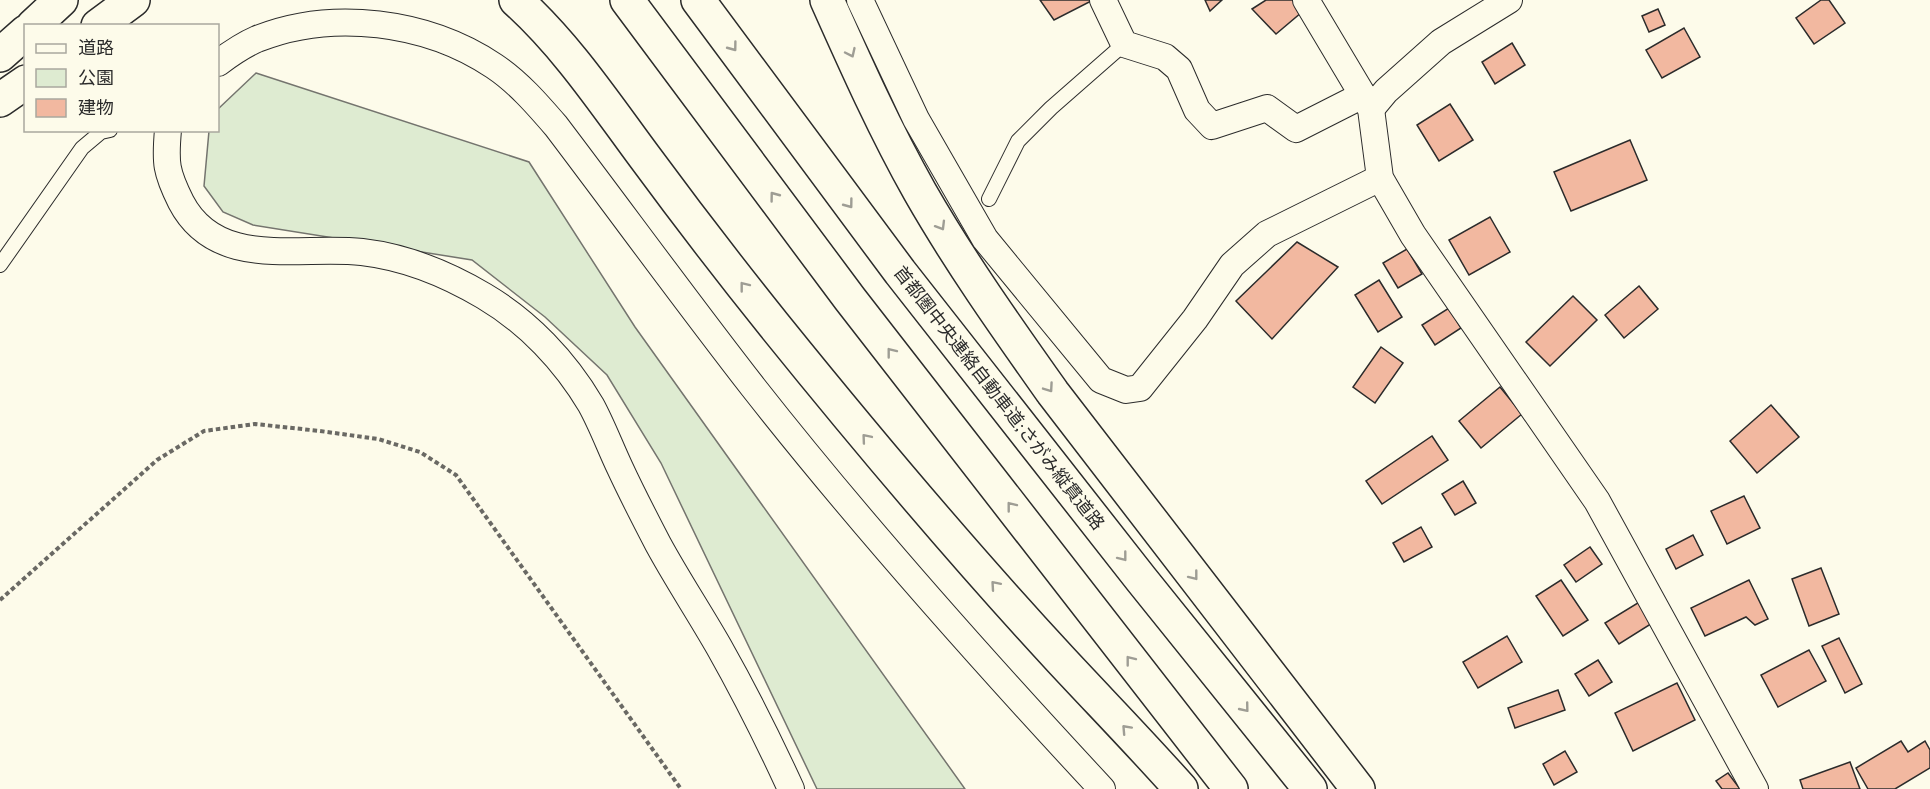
<svg xmlns="http://www.w3.org/2000/svg" width="1930" height="789" viewBox="0 0 1930 789" font-family="Karla,'Noto Sans JP',sans-serif">
<rect width="100%" height="100%" fill="#fdfbea"/>
<polygon fill="#deebd1" stroke="#74746e" stroke-width="1.5" points="256,73 529,162 635,327 965,789 817,789 661,463 607,375 545,317 472,260 253,225 223,212 204,186 209,131 218,130 218,109"/>
<g fill="#f2b8a0" stroke="#2b2b2b" stroke-width="1.5">
<polygon points="1040,0 1093,0 1054,20"/>
<polygon points="1205,0 1222,0 1210,11"/>
<polygon points="1266,0 1299,0 1302,12 1276,34 1252,9"/>
<polygon points="1821,0 1829,0 1845,23 1814,44 1796,18"/>
<polygon points="1658,9 1665,25 1649,32 1642,16"/>
<polygon points="1684,28 1700,57 1662,78 1646,50"/>
<polygon points="1512,43 1525,65 1495,84 1482,62"/>
<polygon points="1450,104 1473,140 1439,161 1417,125"/>
<polygon points="1630,140 1647,180 1571,211 1554,172"/>
<polygon points="1490,217 1510,252 1469,275 1449,240"/>
<polygon points="1297,242 1338,267 1272,339 1236,301"/>
<polygon points="1407,249 1422,274 1398,288 1383,263"/>
<polygon points="1379,280 1402,317 1378,332 1355,295"/>
<polygon points="1639,286 1658,309 1624,338 1605,315"/>
<polygon points="1573,296 1597,320 1550,366 1526,342"/>
<polygon points="1449,308 1461,328 1435,345 1422,325"/>
<polygon points="1381,347 1403,363 1375,403 1353,387"/>
<polygon points="1500,387 1522,414 1481,448 1459,421"/>
<polygon points="1771,405 1799,437 1757,473 1730,441"/>
<polygon points="1432,436 1448,460 1382,504 1366,481"/>
<polygon points="1463,481 1476,503 1455,515 1442,494"/>
<polygon points="1744,496 1760,528 1727,544 1711,511"/>
<polygon points="1421,527 1432,547 1404,562 1393,543"/>
<polygon points="1693,535 1703,555 1676,569 1666,549"/>
<polygon points="1590,547 1602,564 1576,582 1564,565"/>
<polygon points="1821,568 1839,614 1809,626 1792,579"/>
<polygon points="1561,580 1588,620 1563,636 1536,596"/>
<polygon points="1749,580 1768,619 1755,625 1746,617 1705,636 1691,608"/>
<polygon points="1641,601 1654,622 1619,644 1605,623"/>
<polygon points="1507,636 1522,662 1478,688 1463,662"/>
<polygon points="1839,638 1862,684 1845,693 1822,646"/>
<polygon points="1809,650 1826,681 1778,707 1761,675"/>
<polygon points="1598,660 1612,682 1589,696 1575,674"/>
<polygon points="1677,683 1695,720 1633,751 1615,713"/>
<polygon points="1558,690 1565,710 1515,728 1508,708"/>
<polygon points="1901,741 1908,752 1925,741 1930,750 1930,768 1895,789 1868,789 1856,768"/>
<polygon points="1565,751 1577,772 1554,785 1543,764"/>
<polygon points="1850,762 1860,789 1803,789 1800,780"/>
<polygon points="1728,773 1740,789 1722,789 1716,781"/>
</g>
<g fill="none" stroke-linecap="round" stroke-linejoin="round">
<g stroke="#2b2b2b" stroke-width="16">
<g id="service">
<polyline points="989,199 1018,141 1051,108 1124,44"/>
<polyline points="0,265 82,148 101,132 110,130"/>
</g>
</g>
<g stroke="#2b2b2b" stroke-width="28">
<g id="minor">
<polyline points="860,0 916,119 985,239 1101,380 1126,390 1140,388 1195,319 1232,265 1267,234 1380,178"/>
<polyline points="1103,0 1124,44 1165,57 1179,69 1197,110 1212,126 1267,108 1296,129 1363,95"/>
<polyline points="1306,0 1371,109 1380,178 1413,235 1597,501 1755,789"/>
<path d="M 218,63 C 230,54 243,45 257,39 C 332,9 427,21 494,66 C 518,82 537,104 556,126 C 622,213 686,301 753,387 C 863,527 981,659 1102,789"/>
<polyline points="1371,109 1386,91 1441,42 1509,0"/>
<path d="M 168,130 C 165,163 166,172 181,202 C 217,271 300,245 362,252 C 405,257 447,274 484,296 C 528,322 565,361 591,405 C 602,425 610,447 620,468 C 632,494 645,519 658,544 C 677,579 699,612 719,647 C 745,693 769,741 791,789"/>
</g>
</g>
<g stroke="#2b2b2b" stroke-width="36">
<g id="motorway">
<path d="M 516,0 C 566,45 604,102 644,156 C 686,213 729,269 774,325 C 866,439 961,552 1061,660 C 1101,703 1142,745 1181,789"/>
<polyline points="627,0 850,299 1231,789"/>
<polyline points="698,0 900,272 1141,579 1310,789"/>
<path d="M 827,0 C 856,65 885,130 920,192 C 960,262 1007,328 1053,393 L 1358,789"/>
<polyline points="33,26 61,0"/>
<polyline points="98,26 133,0"/>
<polyline points="0,55 26,32"/>
<polyline points="0,100 26,82"/>
</g>
</g>
<polyline stroke="#6a6964" stroke-width="4" stroke-dasharray="4.5 3" stroke-linecap="butt" points="0,600 157,460 204,431 255,424 320,431 378,439 420,452 456,475 681,789"/>
<use href="#service" stroke="#fdfbea" stroke-width="14"/>
<use href="#minor" stroke="#fdfbea" stroke-width="26"/>
<use href="#motorway" stroke="#fdfbea" stroke-width="33"/>
</g>
<defs><path id="oneway-chevron" d="M-2-3.5L2.5 0L-2 3.5" fill="none" stroke-width="1.6" stroke-linecap="round" stroke-linejoin="round" transform="scale(1.5)"/></defs>
<g stroke="#9e9d94">
<use href="#oneway-chevron" transform="translate(733 47) rotate(53)"/>
<use href="#oneway-chevron" transform="translate(851 53) rotate(65)"/>
<use href="#oneway-chevron" transform="translate(774 196) rotate(-127)"/>
<use href="#oneway-chevron" transform="translate(849 204) rotate(53)"/>
<use href="#oneway-chevron" transform="translate(941 226) rotate(59)"/>
<use href="#oneway-chevron" transform="translate(744 286) rotate(-128)"/>
<use href="#oneway-chevron" transform="translate(891 352) rotate(-128)"/>
<use href="#oneway-chevron" transform="translate(1049 388) rotate(55)"/>
<use href="#oneway-chevron" transform="translate(866 438) rotate(-130)"/>
<use href="#oneway-chevron" transform="translate(1011 506) rotate(-128)"/>
<use href="#oneway-chevron" transform="translate(1123 557) rotate(52)"/>
<use href="#oneway-chevron" transform="translate(1194 576) rotate(52)"/>
<use href="#oneway-chevron" transform="translate(995 585) rotate(-131)"/>
<use href="#oneway-chevron" transform="translate(1130 660) rotate(-128)"/>
<use href="#oneway-chevron" transform="translate(1245 708) rotate(51)"/>
<use href="#oneway-chevron" transform="translate(1126 729) rotate(-133)"/>
</g>
<g text-anchor="middle" stroke-width="4.5" stroke-linejoin="round" paint-order="stroke">
<g font-size="18" fill="#2b2b2b" stroke="#fdfbea">
<text transform="translate(999 398) rotate(52)" y="6">首都圏中央連絡自動車道;さがみ縦貫道路</text>
</g>
</g>
<rect x="24" y="24" width="195" height="108" fill="#fdfbea" stroke="#a9a89e" stroke-width="1.5"/>
<rect x="36" y="44" width="30" height="9" fill="#fdfbea" stroke="#a9a89e" stroke-width="1.5"/>
<text x="78" y="54" font-size="18" fill="#2b2b2b">道路</text>
<rect x="36" y="69" width="30" height="18" fill="#deebd1" stroke="#a9a89e" stroke-width="1.5"/>
<text x="78" y="84" font-size="18" fill="#2b2b2b">公園</text>
<rect x="36" y="99" width="30" height="18" fill="#f2b8a0" stroke="#a9a89e" stroke-width="1.5"/>
<text x="78" y="114" font-size="18" fill="#2b2b2b">建物</text>
</svg>
